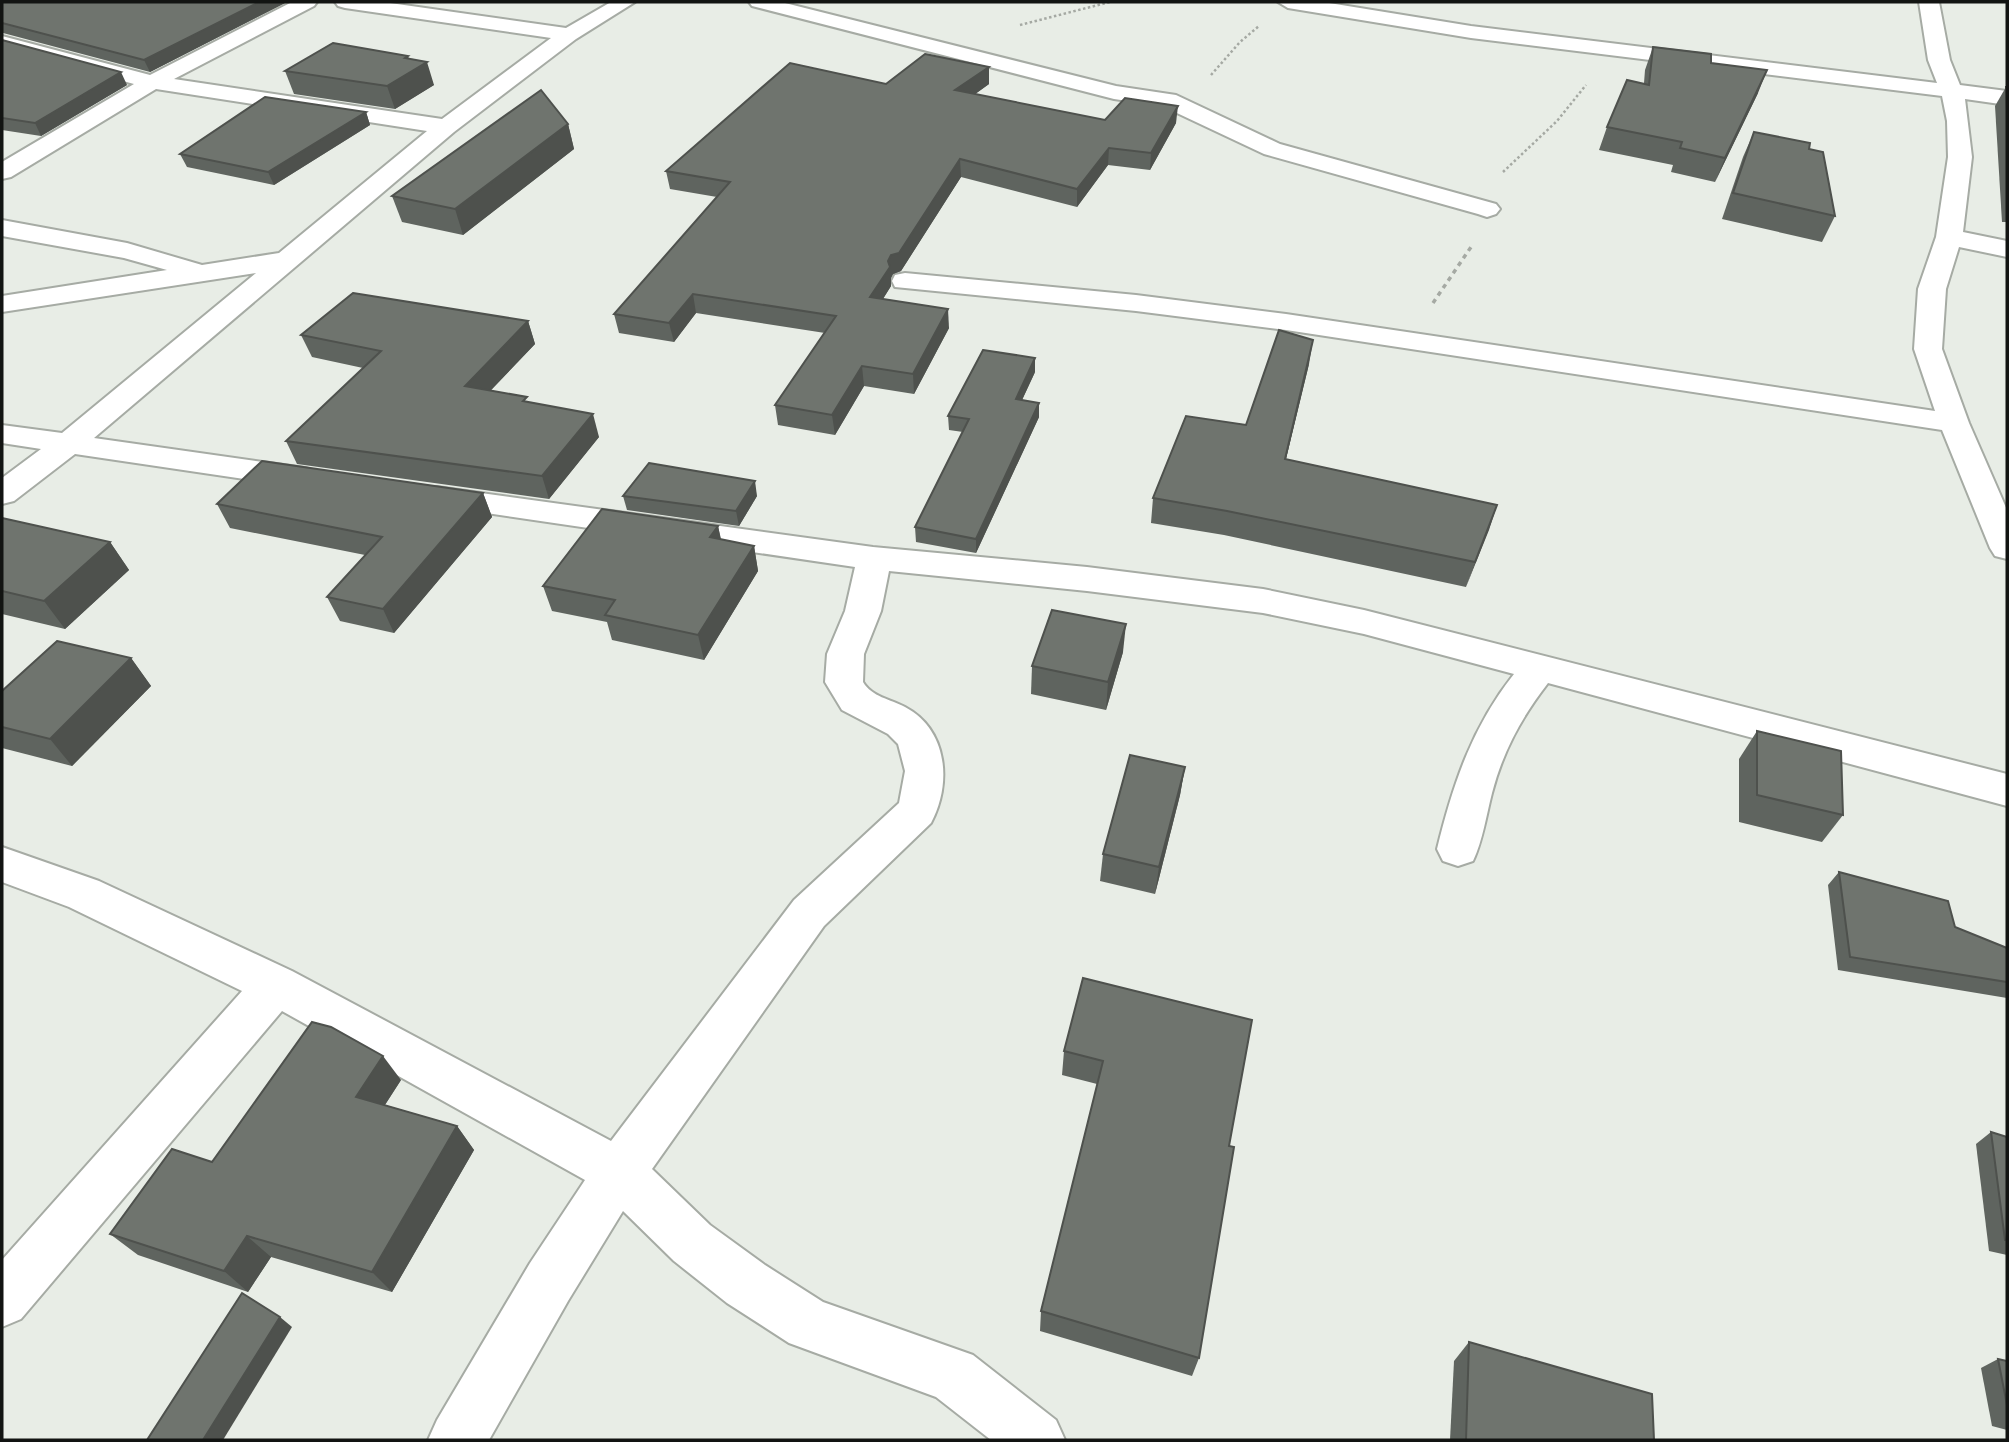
<svg xmlns="http://www.w3.org/2000/svg" width="2009" height="1442" viewBox="0 0 2009 1442" font-family="Rubik,sans-serif">
<rect width="100%" height="100%" fill="#e8ede6"/>
<g fill="none" stroke-linecap="round" stroke-linejoin="round">
<g stroke="#a6aba4" stroke-width="4">
<g id="minor">
<polygon points="292,2 317,2 314,6 174,79 442,119 551,38 345,8 338,6 335,2 383,2 566,28 611,2 635,2 576,39 454,132 94,438 305,468 316,471 321,478 316,485 305,488 75,454 14,501 2,504 2,478 41,449 2,443 2,425 62,433 256,273 2,312 2,296 167,270 124,258 2,236 2,220 127,243 202,265 279,253 427,131 156,89 11,177 2,179 2,162 134,84 2,48 2,36 150,75"/>
<polygon points="749,2 781,2 1116,86 1176,95 1280,144 1496,204 1500,209 1496,214 1487,217 1478,214 1264,154 1162,106 1114,99 752,6"/>
<polygon points="1278,2 1323,2 1471,26 1937,83 1928,60 1919,2 1939,2 1950,60 1960,85 2007,91 2007,105 1965,99 1972,157 1963,232 2007,241 2007,257 1959,247 1946,289 1942,349 1969,423 2007,510 2007,559 1995,556 1990,548 1942,430 1286,330 1136,311 895,287 892,281 895,275 905,273 1136,295 1286,314 1935,411 1914,349 1918,289 1936,237 1948,157 1947,121 1942,96 1471,38 1288,8"/>
<path d="M 437,487 L 873,547 L 1087,567 L 1263,589 L 1364,610 L 2007,774 L 2007,806 L 1548,683 C 1521,718 1503,751 1492,793 C 1486,816 1483,840 1473,861 L 1458,866 L 1443,861 L 1437,849 C 1453,784 1472,727 1514,674 L 1364,634 L 1263,613 L 1087,591 L 889,571 L 881,611 L 864,654 L 863,682 C 872,697 890,699 905,707 C 948,730 952,784 931,823 L 824,926 L 652,1169 L 710,1225 L 765,1265 L 823,1302 L 973,1355 L 1056,1420 L 1065,1440 L 991,1440 L 936,1397 L 789,1343 L 727,1303 L 674,1261 L 623,1211 L 568,1301 L 489,1440 L 428,1440 L 437,1420 L 530,1263 L 585,1180 L 282,1011 L 21,1319 L 2,1327 L 2,1260 L 242,991 L 69,907 L 2,882 L 2,847 L 99,881 L 292,971 L 611,1141 L 794,900 L 899,803 L 905,771 L 898,744 L 888,734 L 842,710 L 825,682 L 827,654 L 845,611 L 855,567 L 425,504 L 421,497 L 425,490 Z"/>
</g>
</g>
<g stroke="#a5a9a3" stroke-width="2.5" stroke-dasharray="2.5 2.5" stroke-linecap="butt">
<polyline points="1020,25 1110,2"/>
<polyline points="1211,75 1240,42 1259,26"/>
<polyline points="1503,172 1557,121 1586,85"/>
</g>
<polyline stroke="#a5a9a3" stroke-width="3.5" stroke-dasharray="4.5 4.5" stroke-linecap="butt" points="1433,303 1471,247"/>
<use href="#minor" fill="#fff" fill-rule="evenodd"/>
</g>
<g fill="#5f645f">
<polygon points="2,2 287,2 150,72 3,33 2,35"/>
<polygon points="2,40 127,85 41,136 2,130"/>
<polygon points="1653,47 1711,63 1758,93 1715,182 1671,172 1673,165 1599,150 1607,127 1644,83 1645,70"/>
<polygon points="409,59 434,85 395,109 294,94 285,71"/>
<polygon points="989,67 989,84 975,94 1105,120 1176,123 1150,170 1108,165 1077,207 961,177 901,271 893,274 891,278 891,286 883,299 949,328 914,394 864,386 835,435 778,425 775,405 825,333 696,313 674,342 619,333 614,314 717,197 670,189 666,171 886,84"/>
<polygon points="2006,87 2007,87 2007,222 2002,222 1995,106"/>
<polygon points="366,112 370,125 274,185 187,167 180,154"/>
<polygon points="568,124 574,149 463,235 402,222 392,196"/>
<polygon points="1754,132 1809,149 1835,216 1822,242 1722,219 1743,157"/>
<polygon points="528,321 535,344 491,390 529,402 599,437 549,499 297,464 286,441 363,368 312,357 301,335"/>
<polygon points="1309,364 1286,459 1497,505 1466,587 1224,535 1151,523 1153,498 1246,425"/>
<polygon points="1035,372 1022,400 1039,403 1039,417 976,553 916,542 915,527 963,432 949,430 948,416"/>
<polygon points="483,493 492,517 394,633 340,621 327,597 365,555 230,528 217,504"/>
<polygon points="623,496 757,496 739,526 627,510"/>
<polygon points="2,518 110,542 129,570 65,629 2,614"/>
<polygon points="718,526 721,539 754,546 758,571 704,660 612,640 607,622 552,611 543,586"/>
<polygon points="1123,652 1106,710 1031,694 1032,666"/>
<polygon points="131,658 151,686 72,766 2,748 2,691"/>
<polygon points="1757,731 1843,815 1822,842 1739,822 1739,759"/>
<polygon points="1185,767 1180,795 1155,894 1100,881 1103,854"/>
<polygon points="1839,872 1955,927 2007,948 2007,998 1838,970 1828,885"/>
<polygon points="1083,978 1229,1146 1199,1358 1192,1376 1040,1331 1041,1311 1097,1084 1062,1075 1064,1051"/>
<polygon points="401,1080 385,1105 457,1126 474,1150 392,1292 271,1257 248,1292 138,1255 110,1234 212,1162"/>
<polygon points="1991,1132 2007,1137 2007,1255 1989,1251 1976,1144"/>
<polygon points="1469,1342 1654,1440 1450,1440 1454,1361"/>
<polygon points="1998,1359 2007,1361 2007,1430 1992,1426 1981,1368"/>
</g>
<g fill="#4e514d">
<polygon points="259,2 287,2 150,72 144,60"/>
<polygon points="408,56 413,71 427,62 434,85 395,109 387,86 405,58"/>
<polygon points="989,67 989,84 956,108 955,90"/>
<polygon points="1767,70 1758,93 1715,182 1725,158"/>
<polygon points="121,72 127,85 41,136 35,123"/>
<polygon points="1178,106 1176,123 1150,170 1151,153"/>
<polygon points="366,112 370,125 274,185 268,172"/>
<polygon points="568,124 574,149 463,235 455,209"/>
<polygon points="1109,148 1108,165 1077,207 1077,189"/>
<polygon points="960,159 961,177 901,271 893,274 891,278 891,286 872,316 870,297 891,255"/>
<polygon points="693,294 696,313 674,342 669,323"/>
<polygon points="948,309 949,328 914,394 913,374"/>
<polygon points="528,321 535,344 473,409 465,386"/>
<polygon points="1313,340 1309,364 1280,483 1285,459"/>
<polygon points="1035,358 1035,372 1016,413 1016,399"/>
<polygon points="862,366 864,386 835,435 832,415"/>
<polygon points="1039,403 1039,417 976,553 976,539"/>
<polygon points="593,414 599,437 549,499 542,476"/>
<polygon points="755,481 757,496 739,526 736,511"/>
<polygon points="483,493 492,517 394,633 383,609"/>
<polygon points="1497,505 1489,530 1466,587 1475,562"/>
<polygon points="718,526 723,551 710,537"/>
<polygon points="110,542 129,570 65,629 44,601"/>
<polygon points="754,546 758,571 704,660 698,635"/>
<polygon points="1126,624 1123,652 1106,710 1108,682"/>
<polygon points="131,658 151,686 72,766 50,739"/>
<polygon points="1185,767 1180,795 1155,894 1159,867"/>
<polygon points="383,1056 401,1080 375,1120 356,1097"/>
<polygon points="457,1126 474,1150 392,1292 372,1272"/>
<polygon points="247,1236 271,1257 248,1292 224,1271"/>
<polygon points="280,1317 292,1327 223,1440 203,1440"/>
</g>
<g fill="#6f746e" stroke="#4e514d" stroke-width="2">
<polygon points="2,2 259,2 144,60 2,23"/>
<polygon points="2,40 121,72 35,123 2,118"/>
<polygon points="333,43 408,56 405,58 427,62 387,86 285,71"/>
<polygon points="1653,47 1711,54 1711,63 1767,70 1725,158 1680,148 1682,142 1607,127 1627,80 1649,85"/>
<polygon points="925,54 989,67 955,90 1105,120 1125,98 1178,106 1151,153 1109,148 1077,189 960,159 899,253 891,255 888,261 890,267 870,297 948,309 913,374 862,366 832,415 775,405 836,316 693,294 669,323 614,314 730,182 666,171 790,63 886,84"/>
<polygon points="2006,87 2007,87 2007,110"/>
<polygon points="541,90 568,124 455,209 392,196"/>
<polygon points="265,97 366,112 268,172 180,154"/>
<polygon points="1754,132 1810,143 1809,149 1823,152 1835,216 1733,193"/>
<polygon points="353,293 528,321 465,386 527,397 523,401 593,414 542,476 286,441 381,351 301,335"/>
<polygon points="1279,330 1313,340 1285,459 1497,505 1475,562 1227,511 1153,498 1186,416 1246,425"/>
<polygon points="983,350 1035,358 1016,399 1039,403 976,539 915,527 969,419 948,416"/>
<polygon points="262,461 483,493 383,609 327,597 382,537 217,504"/>
<polygon points="649,463 755,481 736,511 623,496"/>
<polygon points="602,509 718,526 710,537 754,546 698,635 605,615 615,600 543,586"/>
<polygon points="2,518 110,542 44,601 2,591"/>
<polygon points="1052,610 1126,624 1108,682 1032,666"/>
<polygon points="57,641 131,658 50,739 2,727 2,691"/>
<polygon points="1757,731 1841,751 1843,815 1757,795"/>
<polygon points="1130,755 1185,767 1159,867 1103,854"/>
<polygon points="1839,872 1948,901 1955,927 2007,948 2007,982 1850,957"/>
<polygon points="1083,978 1252,1020 1229,1146 1234,1147 1199,1358 1041,1311 1103,1061 1064,1051"/>
<polygon points="312,1022 331,1027 383,1056 356,1097 457,1126 372,1272 247,1236 224,1271 110,1234 172,1149 212,1162"/>
<polygon points="1991,1132 2007,1137 2007,1240 2005,1240"/>
<polygon points="242,1293 280,1317 203,1440 147,1440"/>
<polygon points="1469,1342 1652,1394 1654,1440 1466,1440"/>
<polygon points="1998,1359 2007,1361 2007,1405"/>
</g>
<rect width="2009" height="1442" fill="none" stroke="#121412" stroke-width="7"/>
</svg>
